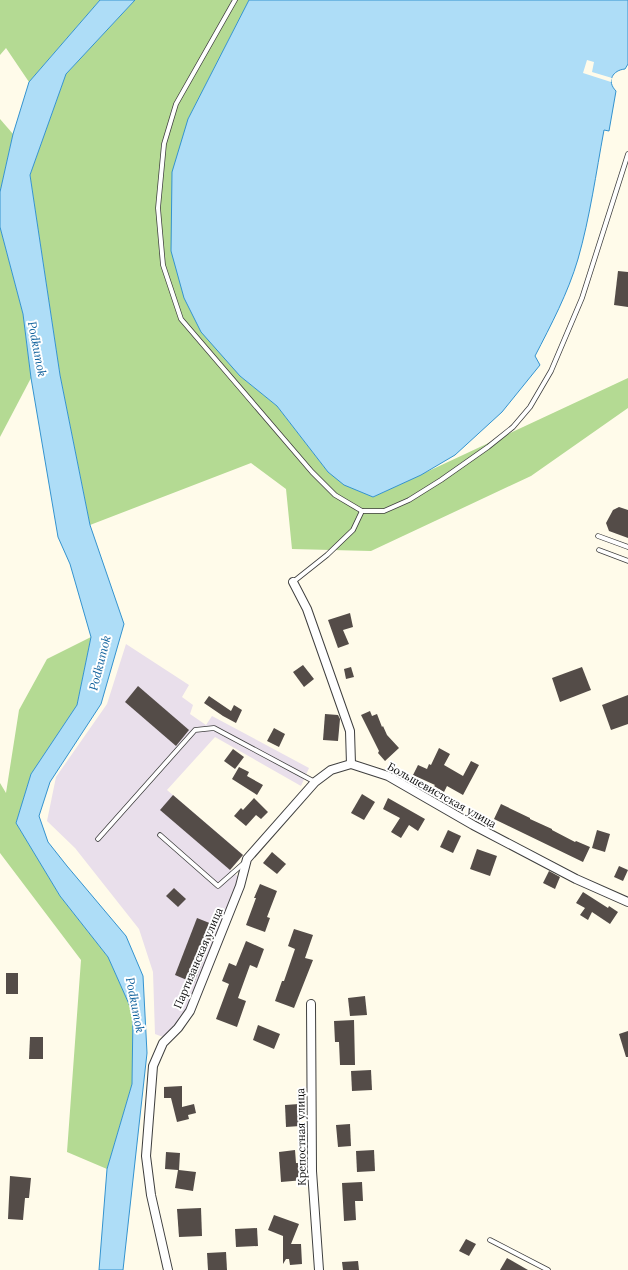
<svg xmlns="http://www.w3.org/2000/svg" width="628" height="1270" viewBox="0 0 628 1270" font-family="Lora,serif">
<rect width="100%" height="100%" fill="#fffbea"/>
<polygon fill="#e9dfeb" points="126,644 189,685 182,697 193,705 190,714 206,725 212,716 309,768 301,786 215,737 167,790 243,855 230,870 245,882 183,1024 163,1037 155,1034 153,972 139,929 75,848 47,821 56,777 107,704"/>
<g fill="#b4da93">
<polygon points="0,0 100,0 29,82 6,48 0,55"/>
<polygon points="135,0 249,0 188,119 240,376 277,406 328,472 373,497 628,378 628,408 531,476 371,551 292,549 286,489 251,463 90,525 60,375 30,175 66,74"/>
<polygon points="0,119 13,134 0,192"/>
<polygon points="0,227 23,314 31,378 0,437"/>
<polygon points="91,637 77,705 31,774 16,823 60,896 108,957 133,1013 132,1084 107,1169 67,1152 81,960 0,853 0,783 6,793 19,710 47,659"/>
</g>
<g fill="#aeddf7" stroke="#3493cf">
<polygon points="100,0 135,0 66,74 30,175 60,375 90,525 124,624 101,704 50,782 39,816 48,842 67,866 126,936 143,976 147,1053 123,1270 99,1270 107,1169 132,1084 133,1013 108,957 60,896 16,823 31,774 77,705 91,637 70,564 58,537 31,378 23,314 0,227 0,192 13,134 29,82"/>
<path d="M 249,0 L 628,0 L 628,64 L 625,69 C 613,70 606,81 616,91 L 609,131 L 604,130 C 596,173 590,217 578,259 C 568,293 551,325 535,356 L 540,365 L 502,412 L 455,455 L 421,475 L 373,497 L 344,485 L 328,472 L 277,406 L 240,376 L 201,332 L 184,298 L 171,251 L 172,172 L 188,119 Z"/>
</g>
<polygon fill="#fffbea" points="587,60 594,62 592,72 612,78 611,82 583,73"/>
<g fill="#544c48">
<polygon points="618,271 628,272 628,307 614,305"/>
<polygon points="619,507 628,510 628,538 609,531 606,523 613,510"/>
<polygon points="350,613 353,627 343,630 349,644 338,648 328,620"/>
<polygon points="303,665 314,679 304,687 293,672"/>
<polygon points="351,667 354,677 346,679 344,669"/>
<polygon points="582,667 591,690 560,702 552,678"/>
<polygon points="138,686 189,730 176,746 125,702"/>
<polygon points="628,695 628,724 611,730 602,705"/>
<polygon points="209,696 231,711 234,705 242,710 236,723 223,716 204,703"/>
<polygon points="370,711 372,716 377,714 382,727 383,726 387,735 399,748 385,761 378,753 379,751 361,715"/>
<polygon points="325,714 338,715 340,719 338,741 323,740"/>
<polygon points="274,728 285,734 279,747 267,741"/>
<polygon points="439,748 450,754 444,765 463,776 471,761 479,765 463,795 447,786 444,792 434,786 435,785 413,775 418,765 427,769 429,764 431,765"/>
<polygon points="233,749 244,757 235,769 224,761"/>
<polygon points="239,767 249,772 247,776 263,785 257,795 232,779"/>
<polygon points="362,794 375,802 364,820 351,813"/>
<polygon points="173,795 243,855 230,870 160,810"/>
<polygon points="254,798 268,812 261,819 256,815 246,826 234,816 241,808 243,810"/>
<polygon points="388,798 425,819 418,831 409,825 401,838 391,832 400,818 383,809"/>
<polygon points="501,804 530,818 530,819 552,829 552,830 575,842 576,841 590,847 583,862 494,819"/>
<polygon points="448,830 461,836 453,853 440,847"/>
<polygon points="597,830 610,834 605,852 592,848"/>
<polygon points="477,849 497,856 490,876 470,869"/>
<polygon points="272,852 286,864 277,874 263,863"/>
<polygon points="619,866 628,870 623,881 614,877"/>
<polygon points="549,871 560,877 555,889 543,883"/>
<polygon points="260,884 277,891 267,917 270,918 265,932 246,925 256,898 254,898"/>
<polygon points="174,888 186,899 178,907 166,896"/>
<polygon points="583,892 608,908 609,906 618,912 610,924 592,912 588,920 580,915 585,908 576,903"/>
<polygon points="197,918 217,926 194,983 175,975"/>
<polygon points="294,929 313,935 305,958 313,960 294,1008 275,1001 282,981 284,981 295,949 288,946"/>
<polygon points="246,941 264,949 257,968 250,965 238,998 246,1001 237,1027 216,1019 229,984 222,981 229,963 236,966"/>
<rect x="6" y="973" width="12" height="21"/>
<polygon points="365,996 367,1015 350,1016 348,998"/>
<polygon points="354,1020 355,1065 340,1065 339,1042 335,1042 334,1021"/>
<polygon points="258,1025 280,1034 274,1049 253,1040"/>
<polygon points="628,1031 628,1057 626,1057 619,1034"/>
<polygon points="30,1037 43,1037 43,1059 29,1059"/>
<polygon points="371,1070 372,1090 352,1091 351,1071"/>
<polygon points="182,1086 182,1107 194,1104 196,1113 188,1115 189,1119 177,1122 171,1098 164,1098 164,1087"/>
<polygon points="299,1104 300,1126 286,1127 285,1105"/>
<polygon points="350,1124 351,1146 338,1147 336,1125"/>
<polygon points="295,1150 296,1163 303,1163 304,1180 281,1182 279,1152"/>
<polygon points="374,1150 375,1171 357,1172 356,1151"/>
<polygon points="166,1152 180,1153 179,1170 196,1172 193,1191 175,1188 178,1170 165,1169"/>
<polygon points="10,1176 31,1178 29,1198 25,1198 23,1220 8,1219"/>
<polygon points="362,1182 363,1201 355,1201 356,1220 344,1221 342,1183"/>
<polygon points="201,1208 202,1236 179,1237 177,1209"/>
<polygon points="274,1215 299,1224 291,1244 301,1244 302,1264 290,1265 289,1259 286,1259 283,1264 283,1236 268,1230"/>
<polygon points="257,1228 258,1246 236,1247 235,1229"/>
<polygon points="466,1239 476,1244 469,1256 459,1251"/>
<polygon points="226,1252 227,1270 208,1270 207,1253"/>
<polygon points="507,1258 528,1270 500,1270"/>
<polygon points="358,1261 359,1270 343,1270 342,1262"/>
</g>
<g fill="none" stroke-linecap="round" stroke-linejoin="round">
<g stroke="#3f3f3f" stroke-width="5.5">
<g id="service">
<polyline points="235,0 176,104 164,144 158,208 163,265 181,319 312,472 335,495 362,511 384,511 409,500 441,480 488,447 513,427 530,407 551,371 582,298 628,154"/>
<polyline points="598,536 628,547"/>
<polyline points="599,550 628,561"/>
<polyline points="293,582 327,555 353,530 362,511"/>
<polyline points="160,835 218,886 244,863"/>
<polyline points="98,839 195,730 214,728 315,782"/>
<polyline points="490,1240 548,1270"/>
</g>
</g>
<g stroke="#3f3f3f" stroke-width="10">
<g id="minor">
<polyline points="293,582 307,609 350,731 351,764"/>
<polyline points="351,764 388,776 473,825 576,879 628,902"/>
<polyline points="311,1004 312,1171 319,1270"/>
<polyline points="168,1270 151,1195 146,1156 153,1066 163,1043 178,1028 190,1011 240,886 247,859 315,782 331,770 351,764"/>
</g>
</g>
<use href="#service" stroke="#fff" stroke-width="4"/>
<use href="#minor" stroke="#fff" stroke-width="8"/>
</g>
<g text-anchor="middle" stroke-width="4" stroke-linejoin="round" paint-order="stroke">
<g font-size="11" fill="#0c0c0c" stroke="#fff">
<text transform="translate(442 795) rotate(29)" y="4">Большевистская улица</text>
<text transform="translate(198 958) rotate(-67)" y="4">Партизанская улица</text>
<text transform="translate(301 1137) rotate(-91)" y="4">Крепостная улица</text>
</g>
<g font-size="12" font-style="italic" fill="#14649e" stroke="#fff">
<text transform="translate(37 349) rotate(79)" y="4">Podkumok</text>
<text transform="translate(100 663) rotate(-76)" y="4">Podkumok</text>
<text transform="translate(135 1005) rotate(79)" y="4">Podkumok</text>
</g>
</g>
</svg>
